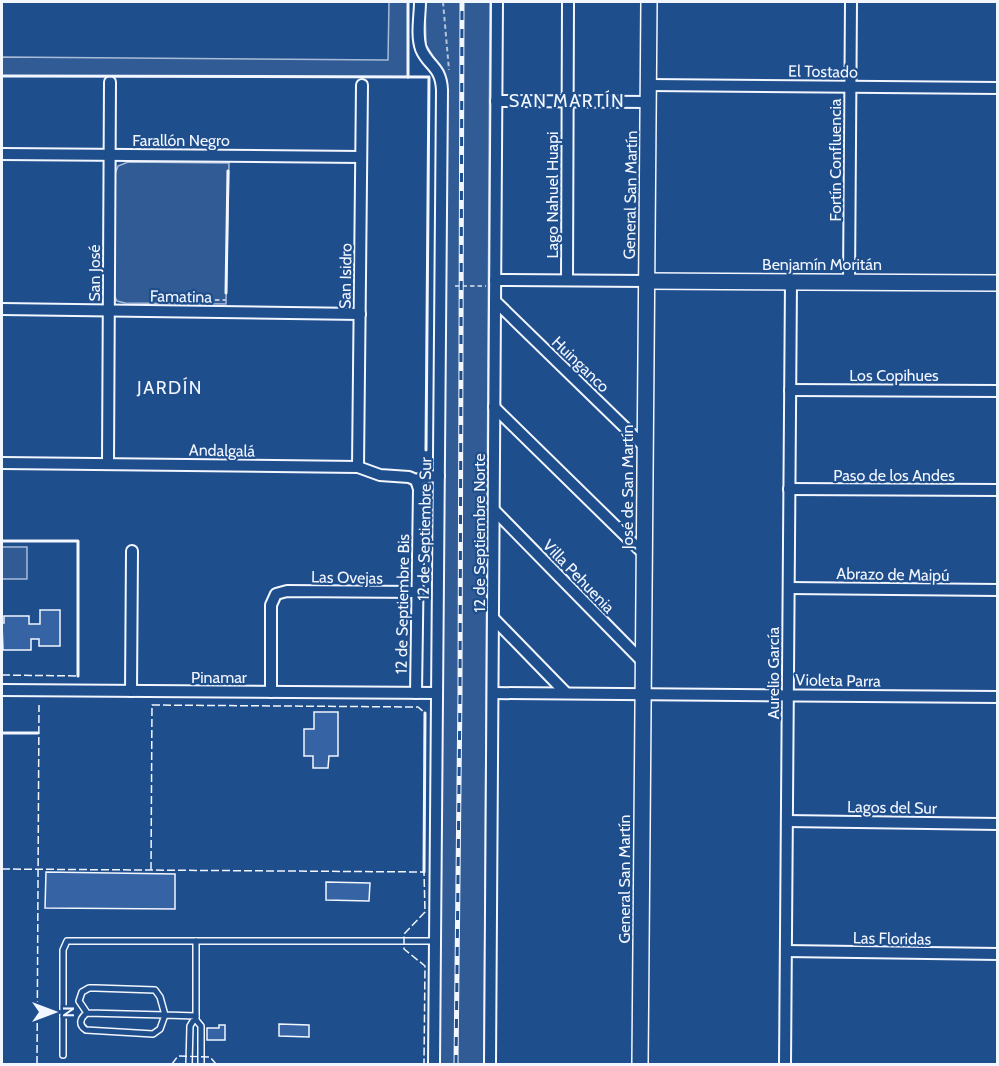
<svg xmlns="http://www.w3.org/2000/svg" width="999" height="1066" viewBox="0 0 999 1066" font-family="Cabin,sans-serif">
<rect width="100%" height="100%" fill="#1f4e8c"/>
<g fill="#305b95" stroke="#a8bbd7" stroke-width="1.5">
<polygon points="389,2 408,2 408,77 2,76 2,57 388,60"/>
<polygon points="425,2 490,2 484,1064 438,1064 443,72 426,45"/>
<polygon points="128,162 229,163 226,304 125,303 117,301 114,295 115,174 118,166"/>
<rect x="2" y="547" width="25" height="32"/>
</g>
<g fill="#3563a3" stroke="#f2f6ff" stroke-width="1.5">
<polygon points="40,610 60,610 60,646 39,646 39,639 31,639 31,650 3,650 2,623 4,623 4,616 29,616 29,624 40,624"/>
<polygon points="314,712 338,712 338,756 329,756 328,768 313,768 313,756 304,756 304,729 314,729"/>
<polygon points="46,872 175,874 175,909 45,908"/>
<polygon points="326,882 370,883 369,901 326,900"/>
<polygon points="279,1024 309,1025 309,1037 279,1036"/>
<polygon points="219,1025 225,1025 225,1040 207,1040 207,1028 219,1028"/>
</g>
<g fill="none" stroke-linecap="round" stroke-linejoin="round">
<g stroke="#f2f6ff" stroke-width="8">
<g id="lane">
<polyline points="196,941 196,1020 201,1026 201,1064"/>
<path d="M 87,1013 L 165,1015 L 160,997 L 155,990 L 96,988 L 89,988 L 82,992 L 79,1001 L 87,1013 C 80,1018 78,1025 86,1030 L 153,1034 L 160,1029 L 165,1015 L 196,1016"/>
<polyline points="63,1055 63,950 67,941 435,941"/>
<polyline points="189,1064 190,1026 193,1021 196,1020"/>
</g>
</g>
<g stroke="#f2f6ff" stroke-width="14">
<g id="street">
<path d="M 420,2 C 420,16 416,35 421,49 C 428,66 441,66 442,90 L 434,1064"/>
<polyline points="649,85 998,88"/>
<polyline points="496,101 648,102"/>
<polyline points="2,154 361,157"/>
<polyline points="495,280 647,281"/>
<polyline points="567,280 568,2"/>
<polyline points="849,282 851,2"/>
<polyline points="495,301 645,447"/>
<polyline points="2,309 360,314"/>
<polyline points="790,390 998,391"/>
<polyline points="494,407 644,554"/>
<polyline points="2,463 358,467 380,475 409,477 416,480 426,477 439,476"/>
<polyline points="108,464 110,82"/>
<polyline points="358,467 362,85"/>
<polyline points="789,489 998,490"/>
<polyline points="494,510 644,663"/>
<polyline points="789,588 998,590"/>
<polyline points="493,618 566,693"/>
<polyline points="2,690 437,693"/>
<polyline points="131,691 132,551"/>
<polyline points="271,692 271,605 276,594 287,591 418,592"/>
<polyline points="416,693 419,489 416,480"/>
<polyline points="493,693 998,697"/>
<polyline points="787,821 998,824"/>
<polyline points="786,951 998,954"/>
<polyline points="490,1064 497,2"/>
<polyline points="785,1064 791,282"/>
</g>
</g>
<g stroke="#f2f6ff" stroke-width="18">
<g id="secondary">
<polyline points="647,281 998,283"/>
<polyline points="640,1064 649,2"/>
</g>
</g>
<g stroke="#b3c4dc" stroke-width="2" stroke-dasharray="4.5 3" stroke-linecap="butt">
<polyline points="443,2 449,70"/>
<polyline points="455,286 486,286"/>
<polyline points="185,300 226,300"/>
</g>
<use href="#lane" stroke="#1f4e8c" stroke-width="5"/>
<use href="#street" stroke="#1f4e8c" stroke-width="10"/>
<use href="#secondary" stroke="#1f4e8c" stroke-width="15"/>
<g stroke="#f2f6ff" stroke-width="5">
<polyline id="rail" points="456,1064 460,693 462,2"/>
</g>
<use href="#rail" stroke="#1f4e8c" stroke-width="3" stroke-dasharray="9" stroke-linecap="butt"/>
<g stroke="#f2f6ff" stroke-width="1.5" stroke-dasharray="8 3" stroke-linecap="butt">
<polyline points="2,675 78,676"/>
<polyline points="2,869 424,872 425,912 404,934 404,949 425,966 424,1063 423,1064"/>
<polyline points="151,870 152,705 418,707 425,713"/>
<polyline points="37,1064 39,705"/>
<polyline points="172,1064 178,1056 210,1057 216,1064"/>
</g>
<g stroke="#f2f6ff" stroke-width="3">
<polyline points="2,76 429,77 426,450"/>
<polyline points="408,77 408,2"/>
<polyline points="226,293 228,171"/>
<polyline points="2,541 78,541 78,676"/>
<polyline points="2,733 38,733"/>
<polyline points="424,872 425,713"/>
</g>
</g>
<g text-anchor="middle" stroke-width="4.5" stroke-linejoin="round" paint-order="stroke">
<g font-size="16" fill="#f2f6ff" stroke="#1f4e8c">
<text transform="translate(823 71) rotate(1)" y="6">El Tostado</text>
<text x="181" y="146">Farallón Negro</text>
<text transform="translate(835 160) rotate(-90)" y="6">Fortín Confluencia</text>
<text transform="translate(552 195) rotate(-90)" y="6">Lago Nahuel Huapi</text>
<text transform="translate(630 195) rotate(-89)" y="6">General San Martín</text>
<text x="822" y="270">Benjamín Moritán</text>
<text transform="translate(94 273) rotate(-90)" y="6">San José</text>
<text transform="translate(345 276) rotate(-89)" y="6">San Isidro</text>
<text transform="translate(181 296) rotate(1)" y="6">Famatina</text>
<text transform="translate(581 364) rotate(44)" y="6">Huinganco</text>
<text x="894" y="381">Los Copihues</text>
<text transform="translate(222 450) rotate(1)" y="6">Andalgalá</text>
<text x="894" y="481">Paso de los Andes</text>
<text transform="translate(627 487) rotate(-90)" y="6">José de San Martín</text>
<text transform="translate(424 529) rotate(-89)" y="6">12 de Septiembre Sur</text>
<text transform="translate(479 533) rotate(-90)" y="6">12 de Septiembre Norte</text>
<text transform="translate(893 574) rotate(1)" y="6">Abrazo de Maipú</text>
<text transform="translate(579 576) rotate(46)" y="6">Villa Pehuenia</text>
<text transform="translate(347 577) rotate(1)" y="6">Las Ovejas</text>
<text transform="translate(402 604) rotate(-89)" y="6">12 de Septiembre Bis</text>
<text transform="translate(773 673) rotate(-90)" y="6">Aurelio García</text>
<text x="219" y="683">Pinamar</text>
<text transform="translate(838 680) rotate(1)" y="6">Violeta Parra</text>
<text transform="translate(892 807) rotate(1)" y="6">Lagos del Sur</text>
<text transform="translate(624 879) rotate(-90)" y="6">General San Martín</text>
<text transform="translate(892 938) rotate(1)" y="6">Las Floridas</text>
</g>
<g font-size="18" letter-spacing="1.5" fill="#f2f6ff" stroke="#1f4e8c">
<text x="567" y="107">SAN MARTÍN</text>
<text x="170" y="394">JARDÍN</text>
</g>
</g>
<rect width="999" height="1066" fill="none" stroke="#f2f6ff" stroke-width="6"/>
<g transform="translate(54 1012) rotate(90)" stroke="#1f4e8c" stroke-width="4.5" paint-order="stroke">
<path d="M0-4.5L10 22L0 15L-10 22Z" fill="#f2f6ff"/>
<text y="-9" font-size="16" font-weight="bold" text-anchor="middle" fill="#f2f6ff">N</text>
</g>
</svg>
